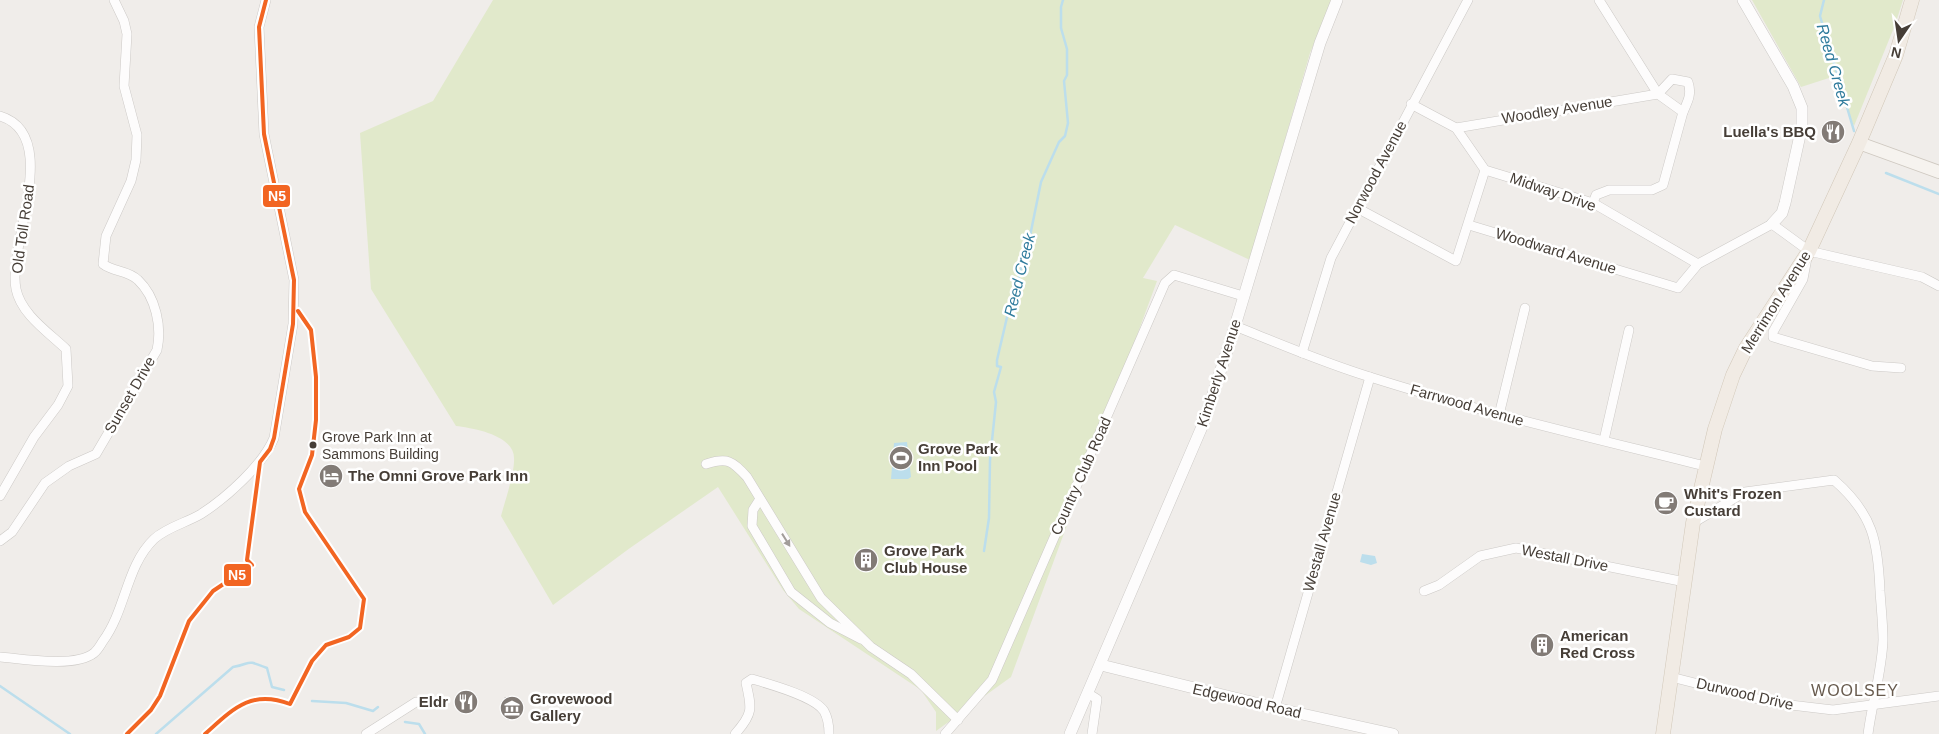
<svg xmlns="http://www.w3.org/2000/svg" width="1939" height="734" viewBox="0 0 1939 734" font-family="Helvetica,sans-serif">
<rect width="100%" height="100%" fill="#f0edea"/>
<g fill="#e1e9cb">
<path d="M 493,0 L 1332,0 L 1310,53 L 1250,260 L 1175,225 L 1143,278 L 1157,281 L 1011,677 L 936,731 L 936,712 L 921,690 L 799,609 L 783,590 L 718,487 L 630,548 L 553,605 L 501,516 C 505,501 515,472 514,458 C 514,435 473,428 456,426 L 371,289 L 360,133 L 433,101 Z"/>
<polygon points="1752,0 1903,0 1895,25 1854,126 1832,77 1801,87"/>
</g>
<g fill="#bcdeec">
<polygon points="907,442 911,477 908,479 891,479 894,443"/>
<polygon points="1362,554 1375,556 1377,563 1371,565 1360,562"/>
</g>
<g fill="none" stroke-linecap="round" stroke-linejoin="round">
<g stroke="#bcdeec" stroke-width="2.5">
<polyline points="1824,0 1820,16 1854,131"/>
<polyline points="1886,173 1939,194"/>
<polyline points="984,551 989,518 990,460 996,402 994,392 1001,367 997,366 997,360 1008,313 1028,246 1041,182 1059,142 1065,136 1068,123 1064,81 1067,75 1067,49 1061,28 1061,7 1063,0"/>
<polyline points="0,686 70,734"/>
<polyline points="312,701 346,703 373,711 378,707"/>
<polyline points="405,722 419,724 425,734"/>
<path d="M 156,734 L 233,667 C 254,663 244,659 267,668 L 272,687 L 284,690"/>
</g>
<g stroke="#ccc9c6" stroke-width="10">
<g id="minor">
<path d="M 0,116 C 63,135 7,245 16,289 C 21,314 48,332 66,349 L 68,386 L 58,405 L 34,437 L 0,496"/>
<path d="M 1456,128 L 1658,94 L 1672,79 L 1688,82 C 1692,94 1688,101 1683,112"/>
<polyline points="1485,170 1593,203 1698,264"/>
<polyline points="1593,203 1596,195 1609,190 1652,190 1663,185 1683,112 1658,94 1599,0"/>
<polyline points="1357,208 1456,261 1485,170 1456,128 1411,104"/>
<polyline points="1469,225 1678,288 1698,264 1772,224 1809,251 1922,277 1939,286"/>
<polyline points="1807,258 1803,279 1773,332 1773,337 1872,366 1901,368"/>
<path d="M 1235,326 C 1280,344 1324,363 1370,377 C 1480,412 1593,438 1705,466"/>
<polyline points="1302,353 1331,258 1468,0"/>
<polyline points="1499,415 1525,308"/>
<polyline points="1604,440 1629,330"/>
<path d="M 706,464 C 728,457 732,461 747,477 L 821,598 L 871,647 L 911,674 L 958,720"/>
<polyline points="760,499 753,510 752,526 791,592 830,623 861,639"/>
<path d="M 1693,523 L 1745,492 L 1834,480 C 1873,514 1878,541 1880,591 C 1881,607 1883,624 1883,640 C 1882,671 1872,703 1868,734"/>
<path d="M 0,541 L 12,532 L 45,483 L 69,466 L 96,454 L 157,350 C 162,327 156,297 138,280 C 128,270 113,272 103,264 L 106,236 L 131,181 L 136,160 L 137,135 L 124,86 L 127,34 L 124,21 L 114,0"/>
<polyline points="1424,591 1439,585 1480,556 1516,548 1685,582"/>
<path d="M 0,657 C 23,659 75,668 94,653 C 98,650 101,644 103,641 C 126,610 126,566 154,539 C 167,527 186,523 201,514 C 226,498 263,465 274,438 L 293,324 L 294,280 L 264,134 L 259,27 L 266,0"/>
<polyline points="1671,677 1774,703 1833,710 1939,696"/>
<polyline points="1089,694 1097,699 1092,734"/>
<polyline points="1275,708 1370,377"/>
<polyline points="366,734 416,702"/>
<path d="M 735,734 C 753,714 752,709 746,683 L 752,679 C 769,684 814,696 824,711 C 828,718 829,726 829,734"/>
<polyline points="945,734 992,680 1165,283 1174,275 1243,296"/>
</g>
</g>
<g stroke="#ccc9c6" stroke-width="12">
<g id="tertiary">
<polyline points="1743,0 1793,86 1802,108 1802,126 1785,203 1782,213 1772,224"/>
<polyline points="1101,665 1275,708 1393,734"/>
<polyline points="1070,734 1204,422 1235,326 1320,43 1337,0"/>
</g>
</g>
<g stroke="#cfc9c1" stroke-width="14">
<polyline id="secondary" points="1859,143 1939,172"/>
</g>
<g stroke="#d1c7b8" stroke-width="15">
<polyline id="primary" points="1663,734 1693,523 1715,429 1733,375 1746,348 1809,251 1859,143 1896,55 1912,0"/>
</g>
<use href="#minor" stroke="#fdfcfc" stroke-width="9"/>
<use href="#tertiary" stroke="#fdfcfc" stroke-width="11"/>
<use href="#secondary" stroke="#f6f3ef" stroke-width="12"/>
<use href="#primary" stroke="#f1ebe4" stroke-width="14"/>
<g stroke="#fff" stroke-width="8">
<g id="bus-1">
<polyline points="127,734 151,710 160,696 189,621 213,591 252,565 247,560 260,462 270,449 274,438 293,324 294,280 264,134 259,27 266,0"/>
<path d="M 205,734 C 233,709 251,689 290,704 L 312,661 L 326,645 L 349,637 L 360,628 L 364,599 L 305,512 L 299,489 L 312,455 L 316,420 L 316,377 L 311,330 L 298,311"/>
</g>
</g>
<use href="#bus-1" stroke="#f26522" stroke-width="4"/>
</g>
<defs><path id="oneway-solid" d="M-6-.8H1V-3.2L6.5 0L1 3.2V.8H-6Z" transform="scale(1.25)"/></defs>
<use fill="#a29d9a" href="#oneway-solid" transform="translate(786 540) rotate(58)"/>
<defs>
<g id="restaurant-disc" transform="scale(1.25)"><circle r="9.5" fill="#827b76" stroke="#fff"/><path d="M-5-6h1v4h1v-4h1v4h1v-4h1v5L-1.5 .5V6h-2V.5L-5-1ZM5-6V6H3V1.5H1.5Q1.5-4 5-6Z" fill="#fff"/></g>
<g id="stadium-disc" transform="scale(1.25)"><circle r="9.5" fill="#827b76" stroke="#fff"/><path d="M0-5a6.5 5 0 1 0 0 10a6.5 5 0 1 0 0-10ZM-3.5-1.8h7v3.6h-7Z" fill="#fff"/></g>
<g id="hotel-disc" transform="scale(1.25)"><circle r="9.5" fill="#827b76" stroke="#fff"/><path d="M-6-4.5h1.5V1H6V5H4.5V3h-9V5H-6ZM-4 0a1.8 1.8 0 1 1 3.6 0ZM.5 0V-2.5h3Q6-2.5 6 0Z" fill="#fff"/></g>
<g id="cafe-disc" transform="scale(1.25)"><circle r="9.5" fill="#827b76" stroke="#fff"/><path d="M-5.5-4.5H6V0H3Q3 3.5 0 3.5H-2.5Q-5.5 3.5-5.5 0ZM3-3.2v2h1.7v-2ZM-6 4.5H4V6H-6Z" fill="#fff"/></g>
<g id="building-disc" transform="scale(1.25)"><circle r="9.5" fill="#827b76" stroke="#fff"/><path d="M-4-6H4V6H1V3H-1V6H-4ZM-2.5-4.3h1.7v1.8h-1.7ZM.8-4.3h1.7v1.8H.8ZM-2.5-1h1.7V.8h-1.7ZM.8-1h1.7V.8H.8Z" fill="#fff"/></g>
<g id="museum-disc" transform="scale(1.25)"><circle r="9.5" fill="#827b76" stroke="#fff"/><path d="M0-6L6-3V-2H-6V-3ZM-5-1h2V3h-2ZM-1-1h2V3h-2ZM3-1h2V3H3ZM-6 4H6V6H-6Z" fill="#fff"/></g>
</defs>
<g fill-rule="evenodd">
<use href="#restaurant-disc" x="1833" y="132"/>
<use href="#stadium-disc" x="901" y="458"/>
<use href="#hotel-disc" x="331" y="476"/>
<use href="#cafe-disc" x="1666" y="503"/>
<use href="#building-disc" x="866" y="560"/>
<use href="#building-disc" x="1542" y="645"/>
<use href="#restaurant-disc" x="466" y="702"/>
<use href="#museum-disc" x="512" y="708"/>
</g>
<circle fill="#463e37" stroke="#fff" stroke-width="2" cx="313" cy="445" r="4.5"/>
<g text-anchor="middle" stroke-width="5" stroke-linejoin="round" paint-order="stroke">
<g font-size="14" fill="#463e37" stroke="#fff" text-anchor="start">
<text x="322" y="442">Grove Park Inn at<tspan x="322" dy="17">Sammons Building</tspan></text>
</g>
<g font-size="15" fill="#463e37" stroke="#fff">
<text transform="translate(1557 110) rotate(-9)" y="5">Woodley Avenue</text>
<text transform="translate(1376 172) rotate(-62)" y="5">Norwood Avenue</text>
<text transform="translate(1553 192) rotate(19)" y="5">Midway Drive</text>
<text transform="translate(23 229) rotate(-82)" y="5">Old Toll Road</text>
<text transform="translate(1556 251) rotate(17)" y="5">Woodward Avenue</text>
<text transform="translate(1776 302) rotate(-58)" y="5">Merrimon Avenue</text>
<text transform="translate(1219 373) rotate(-72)" y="5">Kimberly Avenue</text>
<text transform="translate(130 395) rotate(-60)" y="5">Sunset Drive</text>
<text transform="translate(1467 405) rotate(16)" y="5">Farrwood Avenue</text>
<text transform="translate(1081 476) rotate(-66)" y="5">Country Club Road</text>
<text transform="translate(1322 542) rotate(-74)" y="5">Westall Avenue</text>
<text transform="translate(1565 558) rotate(11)" y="5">Westall Drive</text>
<text transform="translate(1745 694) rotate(13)" y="5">Durwood Drive</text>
<text transform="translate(1247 701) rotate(13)" y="5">Edgewood Road</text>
</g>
<g font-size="15" font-weight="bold" fill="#463e37" stroke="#fff" text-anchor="start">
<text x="1816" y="137" text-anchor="end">Luella's BBQ</text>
<text x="918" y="454">Grove Park<tspan x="918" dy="17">Inn Pool</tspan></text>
<text x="348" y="481">The Omni Grove Park Inn</text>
<text x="1684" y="499">Whit's Frozen<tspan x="1684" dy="17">Custard</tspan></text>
<text x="884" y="556">Grove Park<tspan x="884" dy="17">Club House</tspan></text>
<text x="1560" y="641">American<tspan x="1560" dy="17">Red Cross</tspan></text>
<text x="530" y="704">Grovewood<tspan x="530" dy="17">Gallery</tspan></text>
<text x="448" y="707" text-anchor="end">Eldr</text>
</g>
<g font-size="16" font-style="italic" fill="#307c9d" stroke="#fff">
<text transform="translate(1834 65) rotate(74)" y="6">Reed Creek</text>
<text transform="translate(1019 275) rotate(-76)" y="6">Reed Creek</text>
</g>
<g font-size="16" letter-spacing="1" fill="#685b4e" stroke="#fff">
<text x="1855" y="696">WOOLSEY</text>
</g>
</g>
<g stroke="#fff" stroke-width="2">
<rect x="262" y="184" width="29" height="24" rx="5" fill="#f26522"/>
<rect x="223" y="563" width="29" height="24" rx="5" fill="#f26522"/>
</g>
<g font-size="14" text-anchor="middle" font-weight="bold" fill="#fff">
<text x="277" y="201">N5</text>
<text x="237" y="580">N5</text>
</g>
<g transform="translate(1899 40) rotate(193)" stroke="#ffffff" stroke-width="4" paint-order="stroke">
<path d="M0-4L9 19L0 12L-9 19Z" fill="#463e37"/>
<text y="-8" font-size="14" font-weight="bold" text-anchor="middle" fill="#463e37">N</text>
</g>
</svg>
